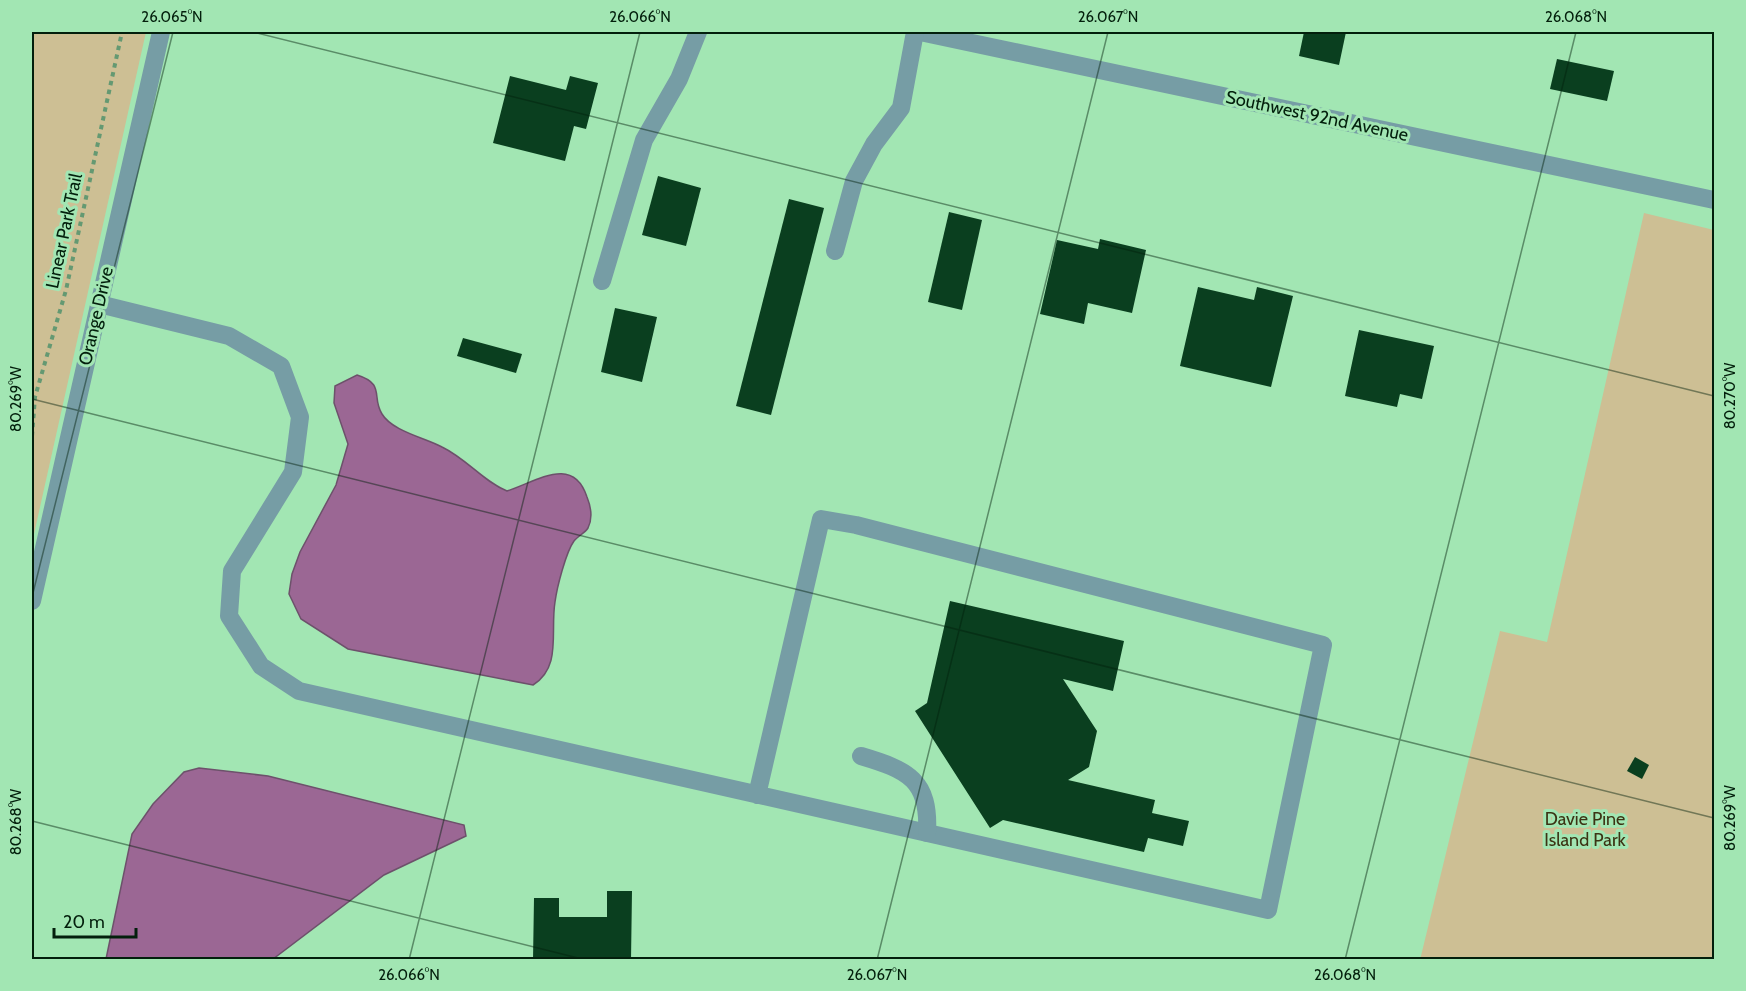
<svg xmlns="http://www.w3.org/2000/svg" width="1746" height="991" viewBox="0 0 1746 991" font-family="Cabin,sans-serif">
<rect width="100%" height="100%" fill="#a2e6b3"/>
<g fill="#cdbf94">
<polygon points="32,32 146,32 32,543"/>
<polygon points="1644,213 1714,230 1714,959 1420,960 1500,631 1547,642"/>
</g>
<g fill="#9b6794" stroke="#6d516b" stroke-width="1.5">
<path d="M 357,375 C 386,384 371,397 382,414 C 392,431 425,438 442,447 C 467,459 484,482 507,491 C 536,482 573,454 587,497 C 591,507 593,518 588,528 C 585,533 578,536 574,541 C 566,552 557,587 555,602 C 550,632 562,667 533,685 L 348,649 L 301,619 L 289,594 L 292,574 L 300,552 L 336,485 L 348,444 L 334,403 L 335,386 Z"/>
<polygon points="199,768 268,776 464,825 466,836 384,875 273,959 106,959 132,834 153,804 184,772"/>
</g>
<g fill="#0a3f1f">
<polygon points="1304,32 1346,32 1339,65 1299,56"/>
<polygon points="1557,59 1614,71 1607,101 1550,89"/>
<polygon points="510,76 566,90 570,76 598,83 586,129 574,126 565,161 493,143"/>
<polygon points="658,176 701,188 686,246 642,235"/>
<polygon points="789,199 824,208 771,415 736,406"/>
<polygon points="949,212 982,220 962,310 928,302"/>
<polygon points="1100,239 1146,250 1132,313 1088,303 1084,324 1040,314 1057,240 1098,249"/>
<polygon points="1198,287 1254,300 1257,287 1293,296 1271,387 1180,366"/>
<polygon points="615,308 657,317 642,382 601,372"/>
<polygon points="1359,330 1434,346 1422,399 1400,394 1397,407 1345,396"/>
<polygon points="463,338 522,354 516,373 457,356"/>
<polygon points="950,601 1124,641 1113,691 1063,679 1097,731 1089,767 1068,780 1155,800 1152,813 1189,821 1183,846 1148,838 1144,852 1003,820 990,828 915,711 927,703"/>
<polygon points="1635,757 1649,765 1642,779 1627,771"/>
<polygon points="607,891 632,891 631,960 533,960 534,898 559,898 559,917 607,917"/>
</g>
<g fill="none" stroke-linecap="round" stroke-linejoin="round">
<polyline stroke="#649972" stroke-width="4" stroke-dasharray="4.5 4.5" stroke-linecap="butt" points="32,436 35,397 66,290 122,32"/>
<g stroke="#769da5" stroke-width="18">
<polyline points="920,32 1714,200"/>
<polyline points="835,251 854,181 874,144 901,108 915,32"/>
<polyline points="602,281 644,140 679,79 698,32"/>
<polyline points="99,304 229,336 281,366 300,417 293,472 232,571 229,616 261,666 299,691 1268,910 1323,645 856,525 821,519 757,795"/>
<polyline points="32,601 161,32"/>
<path d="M 861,756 C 908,770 930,780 927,833"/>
</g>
</g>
<path fill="none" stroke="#031f0c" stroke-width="1.5" stroke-opacity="0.45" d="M 253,32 L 1714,396M 32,399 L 1714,818M 32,597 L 173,32M 32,821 L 586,960M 409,960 L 640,32M 877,960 L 1108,32M 1345,960 L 1576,32"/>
<g text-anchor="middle" stroke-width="6" stroke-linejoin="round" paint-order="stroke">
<g font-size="18" fill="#031f0c" stroke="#a2e6b3">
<text transform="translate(1317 116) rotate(12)" y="6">Southwest 92nd Avenue</text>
<text transform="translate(64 231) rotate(-78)" y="6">Linear Park Trail</text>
<text transform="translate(96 316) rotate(-77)" y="6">Orange Drive</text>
</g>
<g font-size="18" fill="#3c3314" stroke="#a2e6b3">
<text x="1585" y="825">Davie Pine<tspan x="1585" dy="21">Island Park</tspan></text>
</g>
</g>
<rect width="1746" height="991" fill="none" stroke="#a2e6b3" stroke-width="66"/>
<path d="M54 928v9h82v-9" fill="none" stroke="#031f0c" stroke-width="3"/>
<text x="63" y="928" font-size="18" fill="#031f0c" stroke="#a2e6b3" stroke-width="4.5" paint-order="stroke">20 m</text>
<rect x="33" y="33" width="1680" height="925" fill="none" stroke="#031f0c" stroke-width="2"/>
<g font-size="15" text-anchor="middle" fill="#031f0c">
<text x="172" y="22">26.065°N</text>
<text x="640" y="22">26.066°N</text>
<text x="1108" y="22">26.067°N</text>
<text x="1576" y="22">26.068°N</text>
<text transform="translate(1730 396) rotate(-90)" y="5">80.270°W</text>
<text transform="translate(16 399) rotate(-90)" y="5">80.269°W</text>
<text transform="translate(1730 818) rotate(-90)" y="5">80.269°W</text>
<text transform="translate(16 822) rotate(-90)" y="5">80.268°W</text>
<text x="409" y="980">26.066°N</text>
<text x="877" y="980">26.067°N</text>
<text x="1345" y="980">26.068°N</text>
</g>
</svg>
